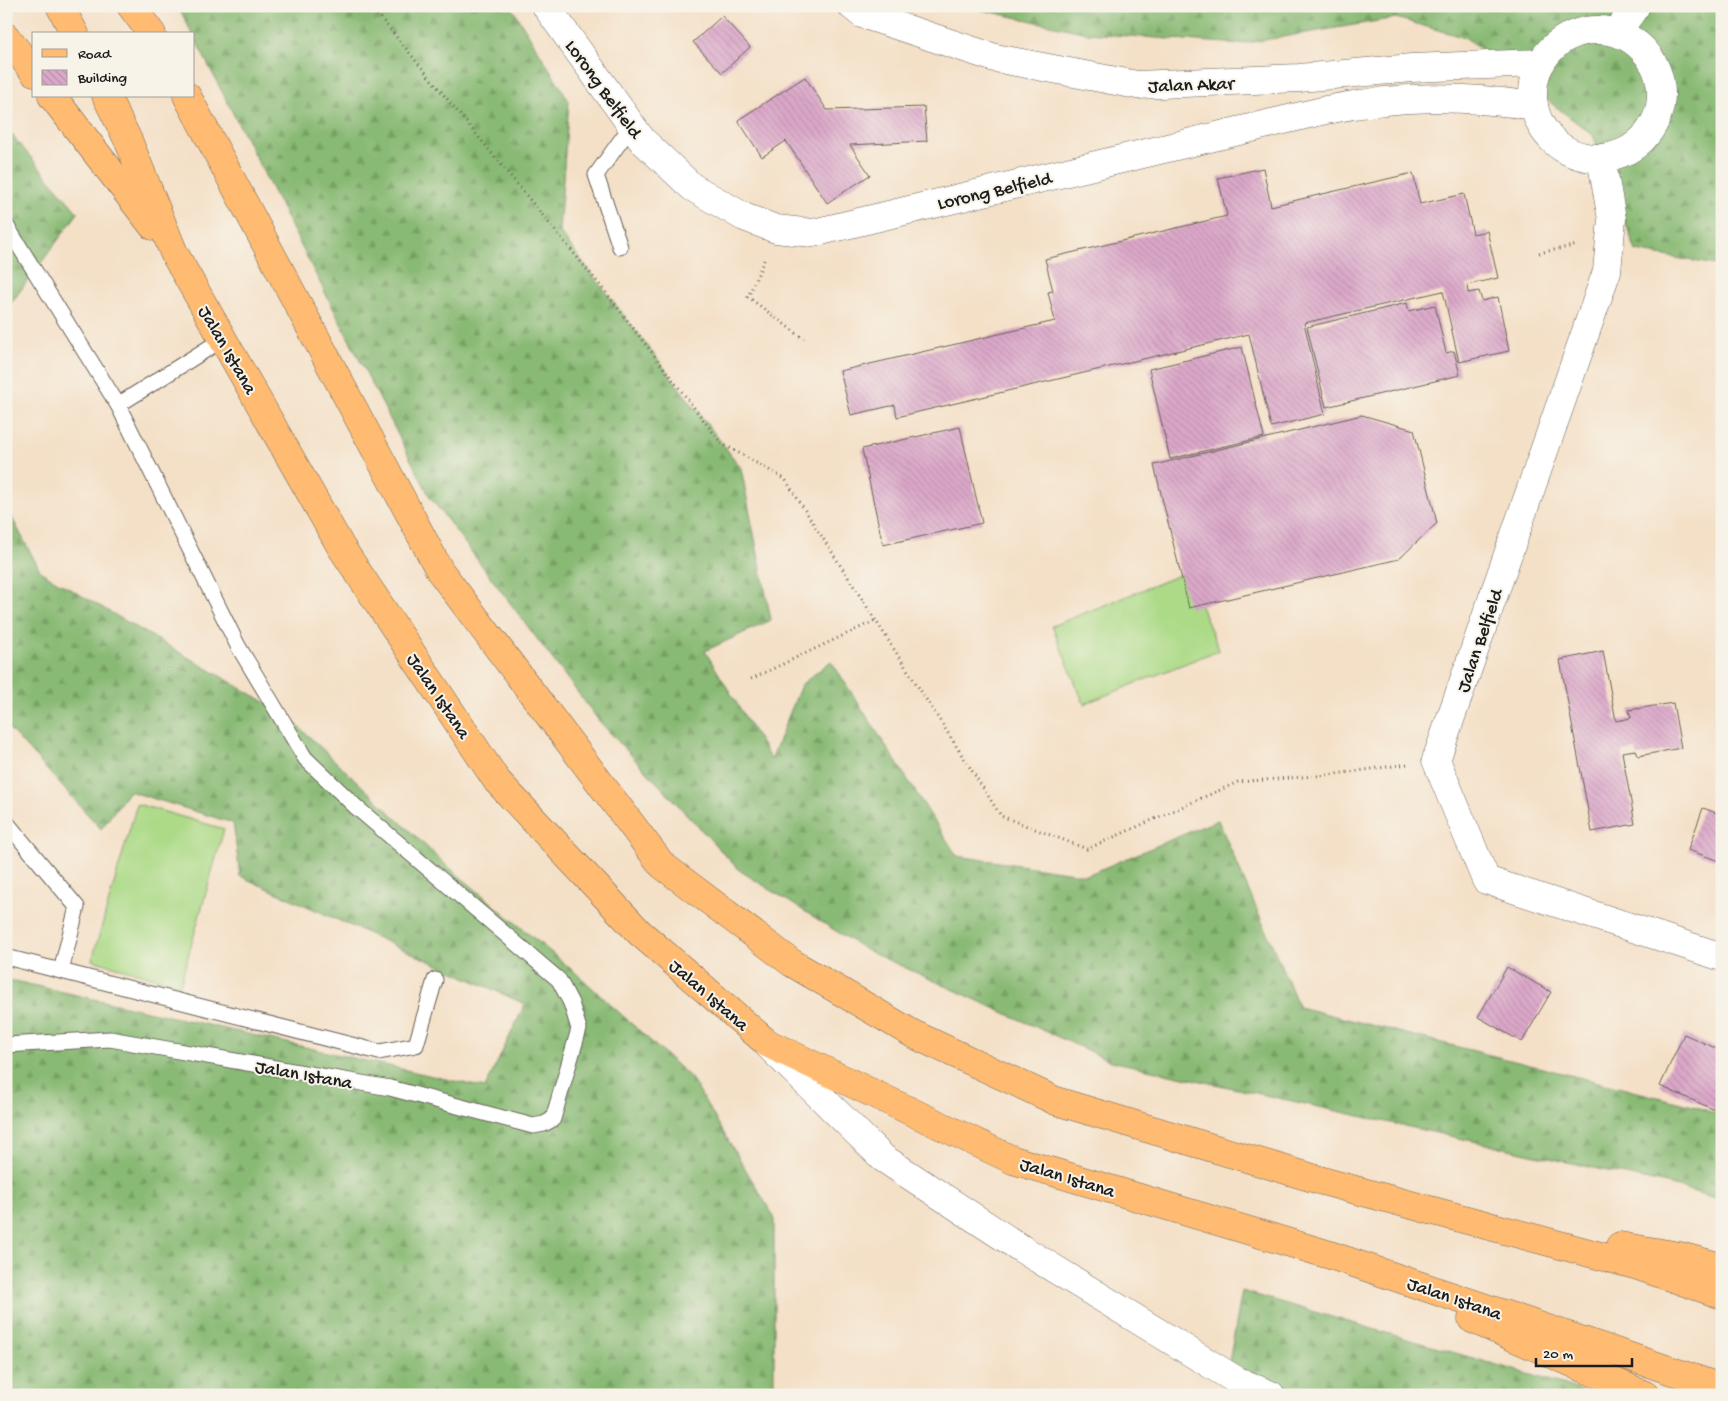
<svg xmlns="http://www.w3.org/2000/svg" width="1728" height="1401" viewBox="0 0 1728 1401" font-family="'Gochi Hand',sans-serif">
<defs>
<pattern id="forest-firs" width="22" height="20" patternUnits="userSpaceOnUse" patternTransform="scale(1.25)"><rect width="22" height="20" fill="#89ba74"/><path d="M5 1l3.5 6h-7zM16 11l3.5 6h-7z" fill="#769f64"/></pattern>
<pattern id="building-back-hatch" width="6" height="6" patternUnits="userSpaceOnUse" patternTransform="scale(1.25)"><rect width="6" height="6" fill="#dba7c9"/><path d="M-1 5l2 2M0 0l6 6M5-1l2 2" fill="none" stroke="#bb8fac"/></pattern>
</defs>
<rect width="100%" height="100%" fill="#f7f3e8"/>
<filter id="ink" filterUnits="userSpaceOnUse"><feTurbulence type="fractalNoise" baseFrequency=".02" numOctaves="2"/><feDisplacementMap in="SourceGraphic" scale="10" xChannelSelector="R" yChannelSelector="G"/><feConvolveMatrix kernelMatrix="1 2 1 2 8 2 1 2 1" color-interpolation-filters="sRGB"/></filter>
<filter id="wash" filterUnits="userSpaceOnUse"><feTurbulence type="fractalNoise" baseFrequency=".0096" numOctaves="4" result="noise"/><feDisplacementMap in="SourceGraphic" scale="20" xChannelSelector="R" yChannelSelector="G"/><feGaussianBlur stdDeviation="1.12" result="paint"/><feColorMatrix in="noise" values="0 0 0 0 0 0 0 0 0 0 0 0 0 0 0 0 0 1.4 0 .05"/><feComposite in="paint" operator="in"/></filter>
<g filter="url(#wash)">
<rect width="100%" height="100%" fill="#f4e0c7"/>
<g fill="url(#forest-firs)" stroke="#526b48">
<polygon points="178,6 511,6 569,101 559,231 741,468 771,620 705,651 771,760 801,685 831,661 957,856 1087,875 1218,820 1299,1007 1697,1107 1722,1116 1722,1200 1671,1185 1111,1061 866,950 739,870 600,722 430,497"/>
<polygon points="964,6 1722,6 1722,266 1636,251 1593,135 1466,38 1396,18 1240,44 1087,33"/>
<polygon points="6,128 78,213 6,310"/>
<polygon points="6,507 41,572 284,713 446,865 577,974 691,1078 774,1217 774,1395 6,1395 6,979 485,1088 525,1004 240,876 233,823 129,791 101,829 6,725"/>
<polygon points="1242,1291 1566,1385 1590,1395 1223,1395"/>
</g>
<g fill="#acda87" stroke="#647b52">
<polygon points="1187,572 1219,650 1084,704 1052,626"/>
<polygon points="137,804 224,829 180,985 92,960"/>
</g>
<g id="blocks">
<g fill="url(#building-back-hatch)">
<polygon points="722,16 750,47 722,73 693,42"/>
<polygon points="805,77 827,110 924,107 927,141 850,145 870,175 827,203 786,141 762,157 738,120"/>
<polygon points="1263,168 1271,206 1413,173 1420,204 1464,194 1473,234 1487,231 1498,278 1467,285 1468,293 1479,291 1482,301 1498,297 1509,351 1459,362 1443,291 1304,323 1325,414 1271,427 1249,334 897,417 895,405 851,415 840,371 1055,321 1048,292 1053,291 1045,259 1227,216 1218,178"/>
<polygon points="1407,303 1409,311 1435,305 1446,353 1454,351 1460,375 1326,407 1307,327"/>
<polygon points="1242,347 1264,437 1170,459 1149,369"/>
<polygon points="1362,415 1414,430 1437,523 1399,559 1189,608 1154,465"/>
<polygon points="960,427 982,523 883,545 862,449"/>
<polygon points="1603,651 1616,721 1631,718 1629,710 1673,703 1681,748 1638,756 1636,750 1622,752 1635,824 1592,832 1560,660"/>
<polygon points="1703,808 1722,815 1722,862 1688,850"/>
<polygon points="1507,967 1551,992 1522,1042 1478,1017"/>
<polygon points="1684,1034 1722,1051 1722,1113 1660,1086"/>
</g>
</g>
</g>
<g filter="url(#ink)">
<use href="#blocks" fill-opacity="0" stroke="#686158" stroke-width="1"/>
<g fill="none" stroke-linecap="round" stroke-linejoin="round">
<g stroke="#686158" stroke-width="17">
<g id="service">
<polyline points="6,225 118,405 223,339"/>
<polyline points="620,247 596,175 632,125"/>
<polyline points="6,822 77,907 61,971"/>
<polyline points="6,957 379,1052 416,1045 435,980"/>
<polyline points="6,1045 110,1039 390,1088 533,1126 544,1124 553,1119 579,1029 571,1003 559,980 356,807 305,758 238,646 118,405"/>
</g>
</g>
<g stroke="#686158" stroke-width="29">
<g id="minor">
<path d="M 546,6 L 642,140 L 692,187 L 744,217 L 776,229 L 813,233 L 1326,110 C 1399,95 1461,95 1534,106"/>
<polyline points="852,6 862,14 995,58 1137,85 1299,78 1412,68 1541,63"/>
<circle cx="1597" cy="94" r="64"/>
<polyline points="1617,32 1636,6"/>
<polyline points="1601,158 1612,219 1607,271 1436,760 1486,880 1722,957"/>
<polyline points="769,1046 883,1158 1022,1249 1236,1380 1271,1395"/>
</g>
</g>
<g stroke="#686158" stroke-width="29">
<g id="primary">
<polyline points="60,6 75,34"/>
<polyline points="131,6 152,34"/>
<polyline points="6,37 34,72"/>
<polyline points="52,96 153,226"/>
<polyline points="106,96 128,140 174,253 341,547 497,781 639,932 767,1043 1013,1160 1330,1255 1722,1388"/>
<polyline points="187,96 440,571 662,865 792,963 913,1034 1056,1101 1326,1182 1638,1266 1722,1295"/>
<polyline points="1620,1246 1680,1256 1722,1267"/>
<polyline points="1472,1319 1645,1395"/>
</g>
</g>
<g stroke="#686158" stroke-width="3" stroke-dasharray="1 4" stroke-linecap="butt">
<polyline points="371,6 608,295 721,443 785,479 1001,816 1087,849 1238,782 1328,775 1408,764"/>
<polyline points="1539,253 1578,245"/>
<polyline points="764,260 748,297 804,339"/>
<polyline points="751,679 876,620"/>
</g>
<use href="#service" stroke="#fff" stroke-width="15"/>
<use href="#minor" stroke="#fff" stroke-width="28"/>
<use href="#primary" stroke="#febb71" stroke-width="28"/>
</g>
</g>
<g text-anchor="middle" stroke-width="4" stroke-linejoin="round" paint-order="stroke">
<g font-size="19" fill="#1c1c1c" stroke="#f7f3e8">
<text transform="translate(1191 83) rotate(-2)" y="7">Jalan Akar</text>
<text transform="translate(605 88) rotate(54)" y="7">Lorong Belfield</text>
<text transform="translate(994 189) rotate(-13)" y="7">Lorong Belfield</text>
<text transform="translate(229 349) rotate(60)" y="7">Jalan Istana</text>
<text transform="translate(1478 640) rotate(-71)" y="7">Jalan Belfield</text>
<text transform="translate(440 695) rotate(56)" y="7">Jalan Istana</text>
<text transform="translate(710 994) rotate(41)" y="7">Jalan Istana</text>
<text transform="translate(304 1073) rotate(10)" y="7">Jalan Istana</text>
<text transform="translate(1068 1176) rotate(17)" y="7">Jalan Istana</text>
<text transform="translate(1455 1297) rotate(19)" y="7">Jalan Istana</text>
</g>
</g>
<rect width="1728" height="1401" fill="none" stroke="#f7f3e8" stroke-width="25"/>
<rect x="32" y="32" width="162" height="65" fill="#f7f3e8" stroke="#9f9d96"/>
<rect x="42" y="49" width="25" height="8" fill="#febb71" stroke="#9f9d96"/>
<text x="78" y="58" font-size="15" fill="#1c1c1c">Road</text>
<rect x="42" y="70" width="25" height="15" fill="url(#building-back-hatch)" stroke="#9f9d96"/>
<text x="78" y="82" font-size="15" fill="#1c1c1c">Building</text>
<path d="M1536 1358v8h96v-8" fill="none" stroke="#1c1c1c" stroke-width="2.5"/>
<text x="1543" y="1358" font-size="15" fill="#1c1c1c" stroke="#f7f3e8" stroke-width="4" paint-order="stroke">20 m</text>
</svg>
